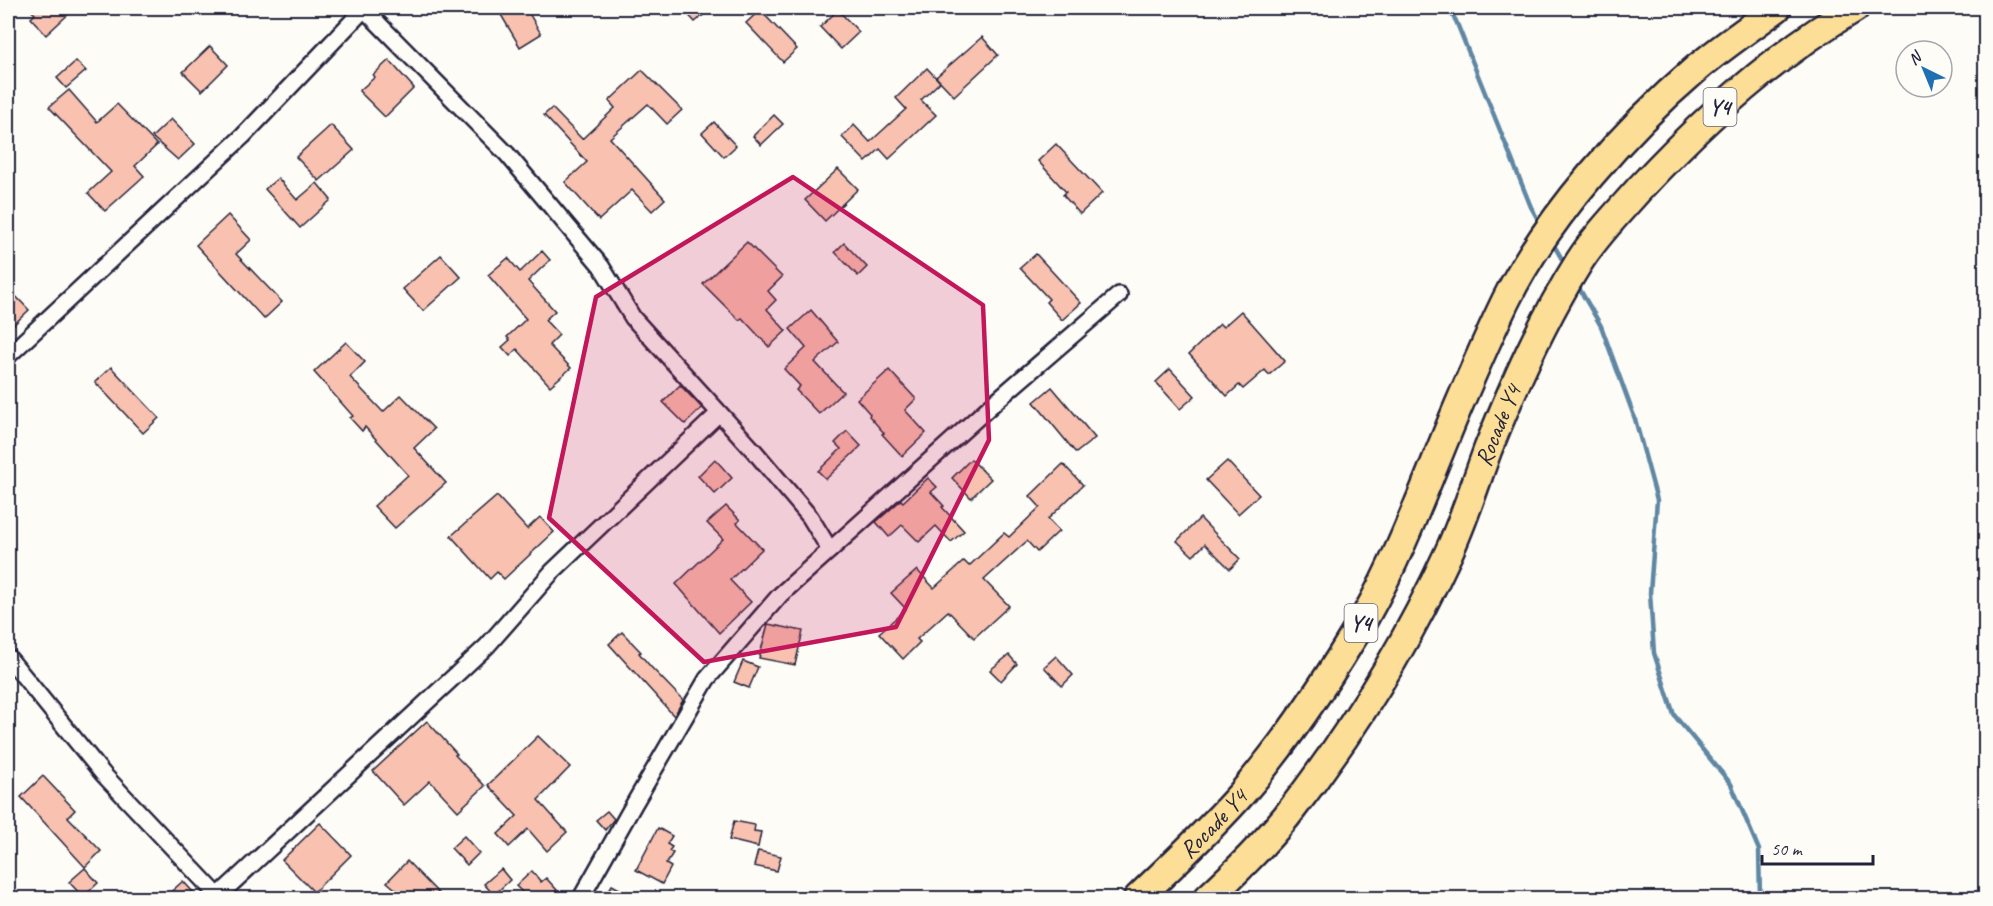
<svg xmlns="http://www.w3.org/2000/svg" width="1993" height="906" viewBox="0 0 1993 906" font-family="Caveat,sans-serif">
<rect width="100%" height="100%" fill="#fdfcf7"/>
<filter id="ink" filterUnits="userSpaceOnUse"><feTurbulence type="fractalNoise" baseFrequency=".0167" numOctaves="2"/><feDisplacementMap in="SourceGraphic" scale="12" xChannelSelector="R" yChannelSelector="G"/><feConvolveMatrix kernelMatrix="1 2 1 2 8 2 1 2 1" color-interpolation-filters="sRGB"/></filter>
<g filter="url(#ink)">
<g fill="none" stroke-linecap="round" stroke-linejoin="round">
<g stroke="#5f87a3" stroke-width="4.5">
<polyline points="1448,8 1456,21 1531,207 1541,225"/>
<polyline points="1552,242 1566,266"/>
<polyline points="1576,283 1601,326 1635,419 1657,500 1650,593 1654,653 1674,715 1731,784 1759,850 1760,898"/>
</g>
</g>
<g fill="#f9c1af" stroke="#22223b" stroke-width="1.5">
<polygon points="28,8 75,8 46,35 31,18 35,14"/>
<polygon points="497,8 526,8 541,34 520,47"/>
<polygon points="682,8 712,8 695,22"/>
<polygon points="760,10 797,49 783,62 746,23"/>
<polygon points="838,10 859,32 841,49 820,27"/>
<polygon points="982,37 998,55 954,96 936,77"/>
<polygon points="210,46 228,65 202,91 183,72"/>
<polygon points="389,60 414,88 385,117 359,91 375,77 373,75"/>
<polygon points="76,61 86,71 66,88 57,78"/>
<polygon points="927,68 940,82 921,100 936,115 889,159 880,149 866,162 842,137 854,125 870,142 906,109 896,98"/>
<polygon points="642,70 682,110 667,124 648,104 610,138 665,199 652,211 632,190 599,220 565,182 587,162 544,115 552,108 582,139 615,108 609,101"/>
<polygon points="69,90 97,122 117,104 157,145 135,166 144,176 105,211 88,193 111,172 49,107"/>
<polygon points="774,115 783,124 761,145 753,136"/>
<polygon points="171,119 195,144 178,160 152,137"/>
<polygon points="714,122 736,146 724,157 702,133"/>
<polygon points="331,125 354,150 319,181 296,157"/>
<polygon points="1056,144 1102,193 1080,214 1063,195 1066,192 1038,161"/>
<polygon points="838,169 858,189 825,221 805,200"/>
<polygon points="278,178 297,200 317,183 331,200 300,228 265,189"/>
<polygon points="228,215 251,240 236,254 282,302 264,319 196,245"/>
<polygon points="747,242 782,277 768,291 776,300 767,309 786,331 769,347 742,318 739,320 703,284"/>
<polygon points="844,243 867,267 858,276 835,252"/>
<polygon points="542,251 550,260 528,281 555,311 545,320 559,335 549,345 571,368 550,386 517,349 510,356 502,347 510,340 507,337 526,319 488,275 508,258 520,272"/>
<polygon points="1036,254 1081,303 1062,320 1046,302 1049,299 1020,268"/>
<polygon points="441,255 461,277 423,311 403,289"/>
<polygon points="8,288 29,310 8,330"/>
<polygon points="811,310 838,342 815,362 843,392 819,414 796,390 800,386 784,369 806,348 790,329"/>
<polygon points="1241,311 1285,361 1269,375 1265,370 1243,389 1239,385 1227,396 1189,354 1220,324 1223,327"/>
<polygon points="346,342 365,362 350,377 383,412 401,395 434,429 414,448 446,483 395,528 374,506 408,475 365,427 362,431 350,418 353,416 314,372"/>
<polygon points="111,367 159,418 143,433 95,382"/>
<polygon points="1170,369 1195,396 1180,409 1156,382"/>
<polygon points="889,370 916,399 905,410 926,433 902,456 882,434 884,433 869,416 870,414 857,399"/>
<polygon points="680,385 702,408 685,424 663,402"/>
<polygon points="1052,387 1095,438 1076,453 1034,402"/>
<polygon points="847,431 861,446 826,479 818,471 841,449 835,443"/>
<polygon points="715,459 732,478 715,494 698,476"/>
<polygon points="971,459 991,479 971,498 952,478"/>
<polygon points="1227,461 1259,495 1238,514 1206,480"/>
<polygon points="1063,464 1083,485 1048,519 1059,531 1037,552 1027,541 984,580 1009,606 974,638 948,611 917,639 920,642 903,659 879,633 906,609 891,593 917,570 934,588 964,561 969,566 1004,533 1009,537 1040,507 1030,496"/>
<polygon points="928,478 937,487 931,492 944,506 942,507 964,531 951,542 936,526 919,542 902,525 889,537 876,522 901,500 903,502"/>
<polygon points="497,496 527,529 540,517 554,532 504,579 497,572 490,579 451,536"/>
<polygon points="726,506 740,520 737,523 762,549 730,580 751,602 719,633 676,584 723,539 707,523"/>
<polygon points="1200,518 1240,559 1230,569 1205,544 1193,556 1177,541"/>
<polygon points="768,624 803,631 795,665 759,658"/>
<polygon points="622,632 641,652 639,653 650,666 683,700 674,716 609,644"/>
<polygon points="1009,655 1017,664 1001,681 990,670"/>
<polygon points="1056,656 1073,675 1062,686 1044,667"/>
<polygon points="743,661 758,667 749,688 734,682"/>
<polygon points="427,721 457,754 455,755 485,786 458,811 430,781 404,805 373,771"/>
<polygon points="538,736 570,767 538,800 567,832 547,851 528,829 509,847 498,834 517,816 488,785"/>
<polygon points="43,776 75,810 68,817 101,851 85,867 21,797"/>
<polygon points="607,811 614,819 605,830 596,820"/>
<polygon points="734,821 755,825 754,831 761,832 758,847 729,840"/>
<polygon points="320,823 351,855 314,892 282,860"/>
<polygon points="658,828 672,836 667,844 672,847 669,851 673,853 666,864 671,867 662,884 636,870"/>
<polygon points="464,836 479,853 467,865 451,848"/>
<polygon points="758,851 781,856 777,871 754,866"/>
<polygon points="407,861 443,898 406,898 387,882"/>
<polygon points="85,868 98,883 83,897 69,882"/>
<polygon points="501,869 510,880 494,895 484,884"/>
<polygon points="532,871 541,882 546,878 557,890 548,898 534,898 528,892 525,895 516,886"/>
<polygon points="183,881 193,892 186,898 164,898"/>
<polygon points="612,885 636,898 604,898"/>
</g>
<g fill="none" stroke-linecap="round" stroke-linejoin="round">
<g stroke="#22223b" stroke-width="20">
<g id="street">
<polyline points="364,9 507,154 601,266 633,318 755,452 810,517 830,550"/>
<polyline points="8,356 243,136 365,8"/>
<polyline points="8,657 103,774 220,898"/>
<polyline points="216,898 487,646 552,572 719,413"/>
<polyline points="581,898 634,804 707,679 780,595 996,401 1119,295"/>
</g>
</g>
<g stroke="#22223b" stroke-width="32">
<g id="highway">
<path id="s1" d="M 1138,898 C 1173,864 1212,828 1244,791 C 1290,737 1329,678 1365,617 C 1403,550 1428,478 1458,407 C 1473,372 1489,335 1506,300 C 1547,217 1627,128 1697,68 C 1722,47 1750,28 1777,8"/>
<path id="s2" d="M 1208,898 C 1235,873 1262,846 1286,817 C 1349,737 1405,647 1448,554 C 1464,520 1475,484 1488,449 C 1514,384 1542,321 1579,262 C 1596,235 1619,212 1640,188 C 1702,121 1776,54 1855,8"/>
</g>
</g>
<use href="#street" stroke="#fdfcf7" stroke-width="15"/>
<use href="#highway" stroke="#fdde96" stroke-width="27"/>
</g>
</g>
<path fill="#c2185b" fill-opacity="0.2" stroke="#c2185b" stroke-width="4.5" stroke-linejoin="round" d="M 793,177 L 983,305 L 989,440 L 896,627 L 704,662 L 549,518 L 596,297 Z"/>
<g text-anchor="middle" stroke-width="4.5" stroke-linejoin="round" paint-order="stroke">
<g fill="#fdfcf7" stroke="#646373" stroke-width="1.5">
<rect x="1703.5" y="88" width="33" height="38" rx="4.5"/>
<rect x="1344.5" y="604" width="33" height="38" rx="4.5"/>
</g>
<g font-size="22" font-weight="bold" fill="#22223b">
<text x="1720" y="115">Y4</text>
<text x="1361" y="631">Y4</text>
</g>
<g font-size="24" fill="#22223b" stroke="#fdfcf7">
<text dy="8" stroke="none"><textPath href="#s2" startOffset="560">Rocade Y4</textPath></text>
<text dy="8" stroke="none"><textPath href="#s1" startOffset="106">Rocade Y4</textPath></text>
</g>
</g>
<rect width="1993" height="906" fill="none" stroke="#fdfcf7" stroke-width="30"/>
<rect x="15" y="15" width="1963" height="876" fill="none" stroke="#22223b" stroke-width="2" filter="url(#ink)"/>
<g transform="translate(1924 69) rotate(317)"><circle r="28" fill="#fdfcf7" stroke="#a5a5ac" stroke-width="1.5"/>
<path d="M0-4.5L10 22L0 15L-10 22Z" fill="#1f6fb2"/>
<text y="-9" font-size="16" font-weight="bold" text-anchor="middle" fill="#22223b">N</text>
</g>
<path d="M1762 855v9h111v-9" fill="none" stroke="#22223b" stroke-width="3"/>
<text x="1771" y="855" font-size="18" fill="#22223b" stroke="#fdfcf7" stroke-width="4.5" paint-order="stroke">50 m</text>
</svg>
